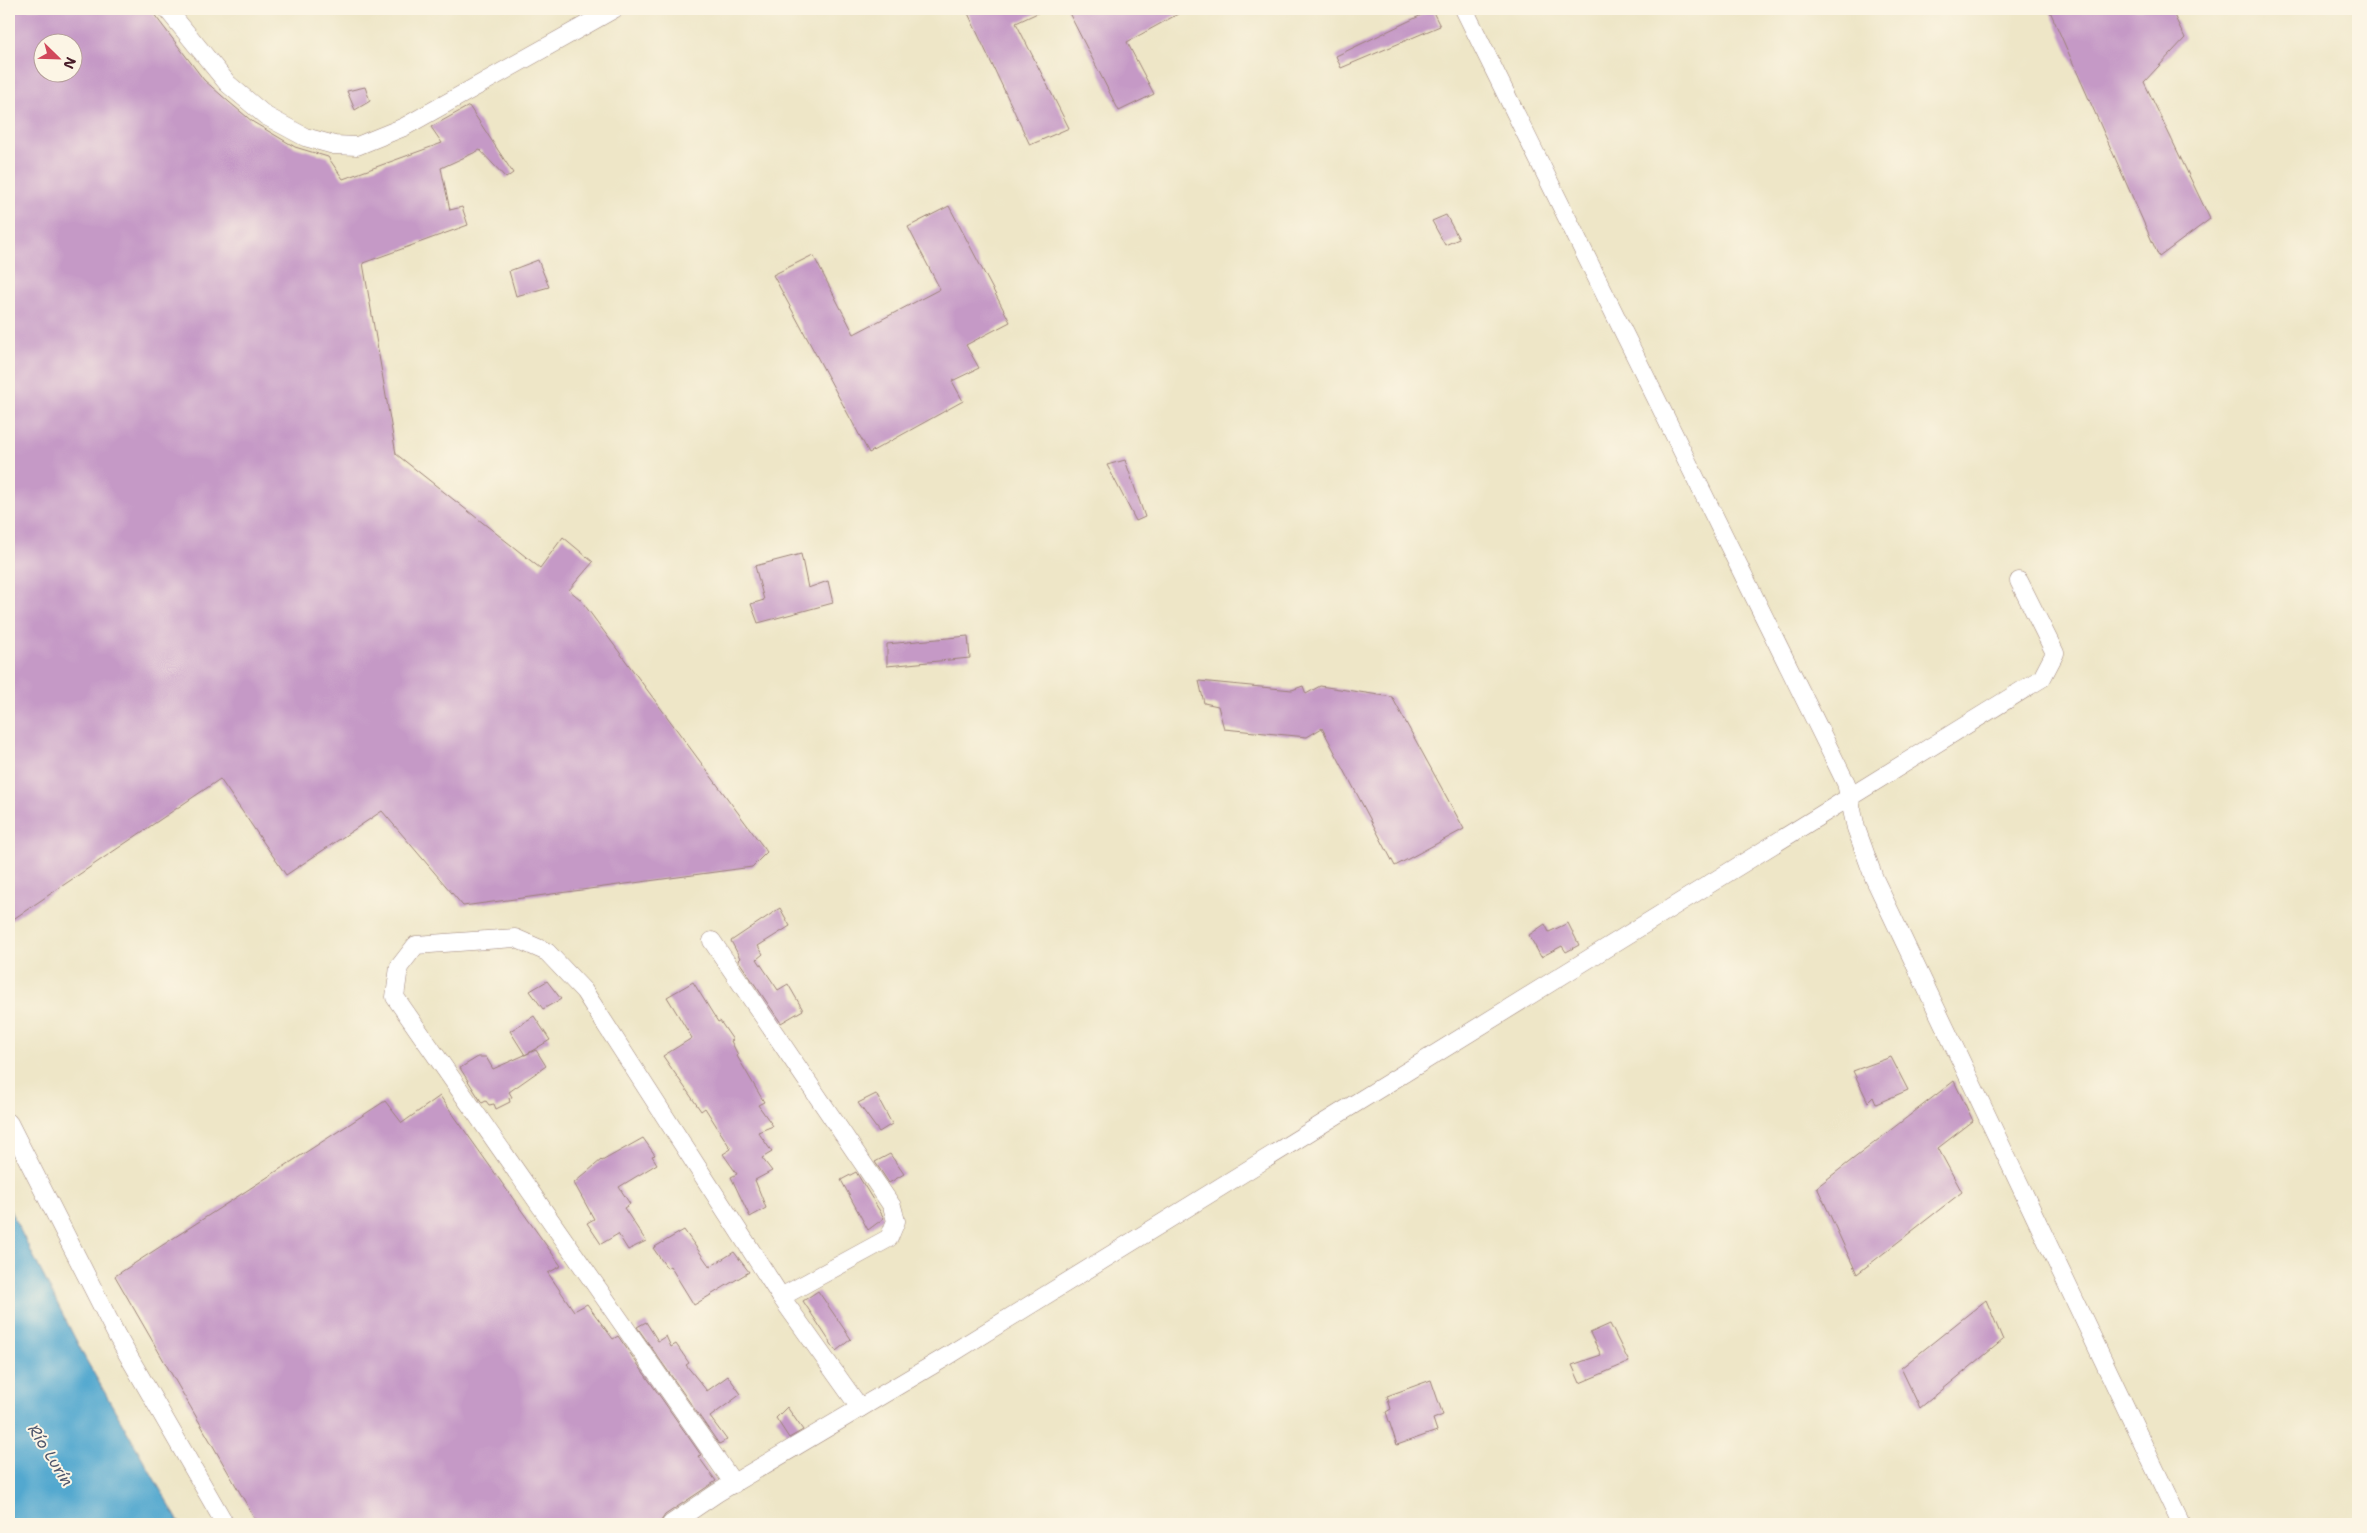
<svg xmlns="http://www.w3.org/2000/svg" width="2367" height="1533" viewBox="0 0 2367 1533" font-family="'Shantell Sans',sans-serif">
<rect width="100%" height="100%" fill="#fcf5e5"/>
<filter id="ink" filterUnits="userSpaceOnUse"><feTurbulence type="fractalNoise" baseFrequency=".02" numOctaves="2"/><feDisplacementMap in="SourceGraphic" scale="10" xChannelSelector="R" yChannelSelector="G"/><feConvolveMatrix kernelMatrix="1 2 1 2 8 2 1 2 1" color-interpolation-filters="sRGB"/></filter>
<filter id="wash" filterUnits="userSpaceOnUse"><feTurbulence type="fractalNoise" baseFrequency=".0096" numOctaves="4" result="noise"/><feDisplacementMap in="SourceGraphic" scale="20" xChannelSelector="R" yChannelSelector="G"/><feGaussianBlur stdDeviation="1.12" result="paint"/><feColorMatrix in="noise" values="0 0 0 0 0 0 0 0 0 0 0 0 0 0 0 0 0 1.4 0 .05"/><feComposite in="paint" operator="in"/></filter>
<g filter="url(#wash)">
<rect width="100%" height="100%" fill="#eee6c7"/>
<polygon fill="#53a8cf" stroke="#4e647d" points="9,1208 85,1358 180,1524 9,1524"/>
<g id="blocks">
<g fill="#c599c6" fill-rule="evenodd">
<path d="M 9,9 L 150,9 L 204,80 L 229,102 L 253,122 L 295,147 L 328,157 L 343,179 L 442,143 L 431,127 L 469,106 L 513,173 L 506,178 L 480,150 L 441,168 L 450,210 L 462,207 L 468,225 L 363,263 L 396,454 L 540,568 L 563,537 L 593,562 L 569,590 L 580,599 L 767,852 L 752,867 L 463,906 L 382,811 L 286,875 L 220,779 L 9,922 ZM 42,42 L 72,42 L 72,72 L 42,72 Z"/>
<polygon points="966,9 1046,9 1016,23 1069,128 1030,145"/>
<polygon points="1067,9 1187,9 1127,42 1154,94 1119,111"/>
<polygon points="2049,9 2171,9 2185,38 2144,82 2210,219 2159,257"/>
<polygon points="1432,10 1440,26 1341,68 1336,56"/>
<polygon points="365,87 370,101 355,110 347,91"/>
<polygon points="949,206 1010,322 966,345 979,368 952,381 963,401 869,453 773,275 813,255 854,334 940,289 908,227"/>
<polygon points="1446,215 1459,239 1445,245 1432,221"/>
<polygon points="538,260 549,287 516,296 509,271"/>
<polygon points="1125,460 1145,517 1136,521 1107,465"/>
<polygon points="801,554 808,588 828,581 833,603 758,623 751,604 764,600 755,566"/>
<polygon points="968,636 970,658 887,666 887,644"/>
<polygon points="1199,681 1292,690 1303,686 1306,694 1320,686 1392,697 1464,829 1395,866 1322,728 1307,737 1224,729 1218,706 1204,703"/>
<polygon points="780,908 790,926 758,946 763,954 757,959 778,990 788,984 803,1010 781,1023 738,960 740,958 731,941"/>
<polygon points="1568,923 1579,945 1566,952 1562,946 1541,957 1529,935 1545,924 1549,932"/>
<polygon points="547,981 561,999 543,1009 530,991"/>
<polygon points="693,982 718,1022 720,1021 733,1040 731,1041 738,1055 737,1056 764,1102 758,1105 773,1126 758,1132 772,1152 762,1158 772,1171 755,1180 766,1208 750,1217 731,1177 737,1174 723,1154 731,1149 705,1108 701,1111 663,1056 692,1038 667,997"/>
<polygon points="534,1016 550,1040 525,1055 510,1031"/>
<polygon points="536,1050 546,1066 509,1092 512,1097 509,1098 510,1102 496,1109 494,1104 489,1105 486,1101 482,1103 460,1068 478,1057 486,1057 493,1069"/>
<polygon points="1891,1057 1908,1090 1876,1104 1873,1097 1868,1102 1853,1071"/>
<polygon points="1954,1081 1973,1121 1938,1148 1962,1192 1857,1274 1817,1187"/>
<polygon points="876,1094 892,1124 879,1132 858,1103"/>
<polygon points="440,1096 561,1266 548,1273 574,1311 587,1304 613,1339 618,1336 701,1455 698,1456 716,1481 665,1515 659,1524 258,1524 115,1276 385,1101 402,1123"/>
<polygon points="643,1138 655,1155 652,1156 657,1164 619,1187 630,1204 624,1208 646,1241 628,1250 618,1234 601,1244 587,1223 594,1219 574,1183 601,1160 602,1161"/>
<polygon points="890,1154 904,1174 889,1183 875,1162"/>
<polygon points="856,1172 884,1218 868,1230 841,1180"/>
<polygon points="684,1230 710,1267 734,1252 749,1272 694,1305 670,1266 667,1268 653,1248"/>
<polygon points="818,1291 851,1339 836,1351 803,1301"/>
<polygon points="1986,1300 2003,1340 1920,1408 1901,1368"/>
<polygon points="646,1322 658,1341 666,1336 671,1347 676,1344 689,1363 686,1365 707,1391 728,1376 741,1394 710,1417 727,1440 719,1444 637,1327"/>
<polygon points="1610,1324 1629,1362 1580,1383 1572,1365 1601,1355 1590,1333"/>
<polygon points="1431,1380 1443,1415 1433,1419 1437,1431 1397,1445 1386,1412 1391,1409 1387,1396"/>
<polygon points="787,1407 803,1430 789,1438 776,1418"/>
</g>
</g>
</g>
<g filter="url(#ink)">
<use href="#blocks" fill-opacity="0" stroke="#9c8279" stroke-width="1"/>
<g fill="none" stroke-linecap="round" stroke-linejoin="round">
<g stroke="#9c8279" stroke-width="19">
<g id="street">
<polyline points="167,9 228,84 266,116 305,137 334,145 357,146 404,127 614,9"/>
<polyline points="1464,9 1846,783 1856,828 1874,878 2181,1524"/>
<polyline points="712,941 892,1206 896,1221 889,1238 781,1297"/>
<polyline points="9,1123 117,1336 225,1524"/>
<polyline points="734,1484 395,997 399,967 416,945 515,938 547,952 584,991 781,1297 860,1408"/>
<polyline points="671,1524 717,1493 946,1357 2042,678 2055,653 2019,581"/>
</g>
</g>
<use href="#street" stroke="#fff" stroke-width="18"/>
</g>
</g>
<g text-anchor="middle" stroke-width="4" stroke-linejoin="round" paint-order="stroke">
<g font-size="16" font-style="italic" fill="#4e566d" stroke="#fcf5e5">
<text transform="translate(51 1455) rotate(58)" y="6">Río Lurín</text>
</g>
</g>
<rect width="2367" height="1533" fill="none" stroke="#fcf5e5" stroke-width="30"/>
<g transform="translate(58 58) rotate(113)"><circle r="24" fill="#fcf5e5" stroke="#b59f9b"/>
<path d="M0-4L9 19L0 12L-9 19Z" fill="#d1495b"/>
<text y="-8" font-size="14" font-weight="bold" text-anchor="middle" fill="#4a1f2b">N</text>
</g>
</svg>
